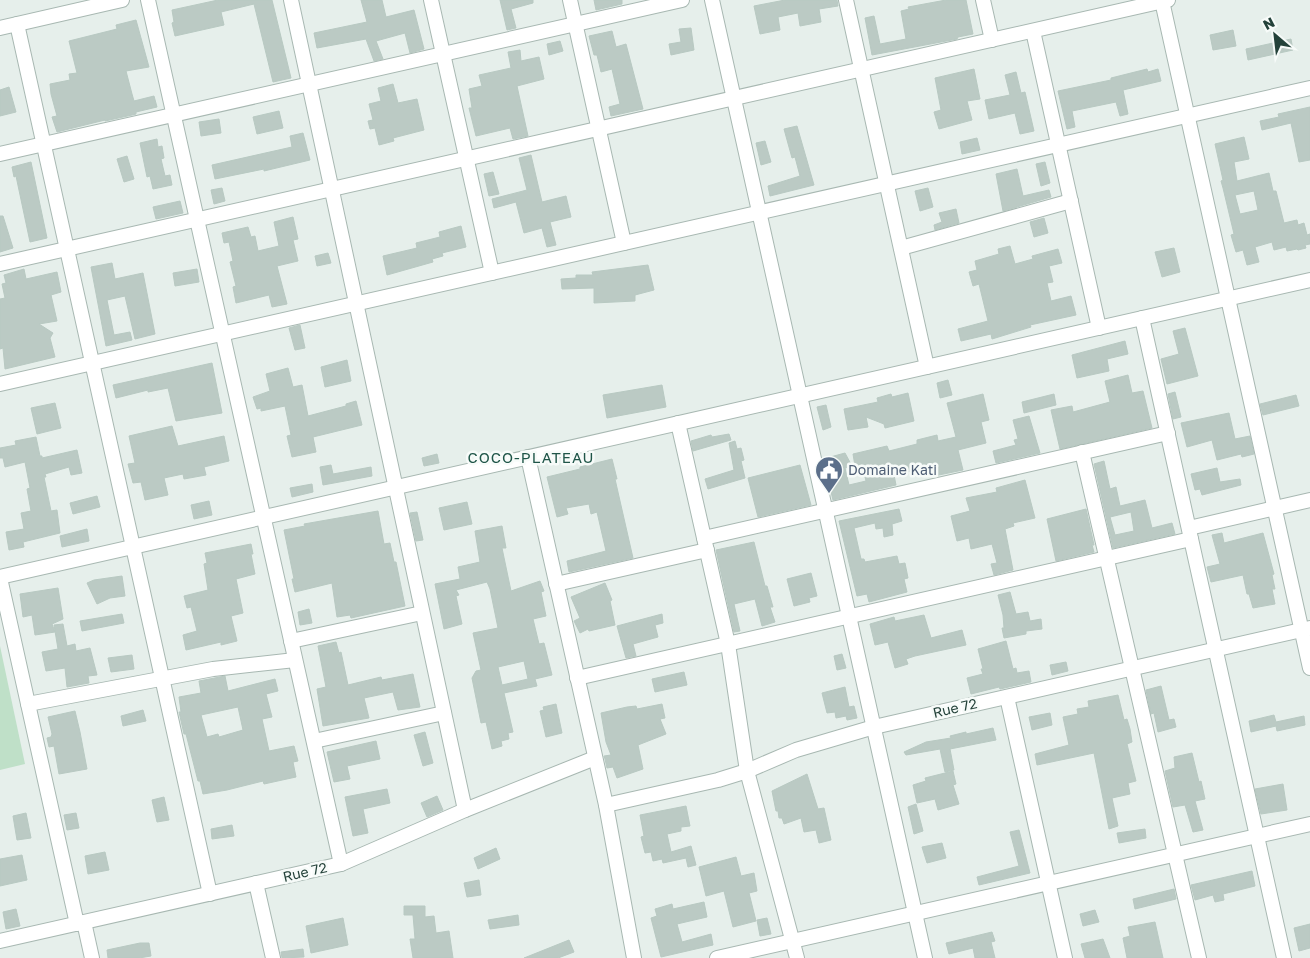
<svg xmlns="http://www.w3.org/2000/svg" width="1310" height="958" viewBox="0 0 1310 958" font-family="'Golos Text',sans-serif">
<rect width="100%" height="100%" fill="#e6efeb"/>
<polygon fill="#bfe0c8" points="0,646 25,764 0,770"/>
<g fill="#bbcac4" stroke="#b8c9c2" fill-rule="evenodd">
<polygon points="218,0 272,0 291,78 273,82 254,4 221,12 224,25 175,36 172,23 174,22 172,10"/>
<polygon points="361,0 382,0 386,17 414,10 424,49 410,53 405,33 376,41 383,59 374,61 366,39 317,48 314,33 367,22"/>
<polygon points="500,0 533,0 533,3 511,9 516,28 507,30"/>
<polygon points="594,0 622,0 622,4 596,10"/>
<polygon points="785,0 837,0 838,6 819,9 821,22 800,26 798,13 778,17 780,30 760,34 754,6"/>
<polygon points="946,0 966,0 973,34 958,37 957,39 872,55 865,18 874,16 880,44 906,39 901,11 909,9 908,7"/>
<polygon points="136,20 149,67 126,71 132,94 134,101 154,96 157,107 136,112 136,114 132,115 105,121 105,120 57,132 52,117 57,116 51,94 50,84 70,80 69,74 77,73 69,41 117,29 116,25"/>
<polygon points="691,28 694,50 671,55 669,44 681,42 679,29"/>
<polygon points="1233,30 1236,46 1213,50 1210,35"/>
<polygon points="612,31 616,47 626,44 643,109 611,116 609,107 620,104 612,69 601,72 597,55 594,55 589,36"/>
<polygon points="1291,39 1293,50 1248,60 1246,49"/>
<polygon points="560,41 563,51 549,55 547,44"/>
<polygon points="520,50 521,61 539,57 544,79 517,86 528,136 513,139 510,128 476,136 469,108 472,108 469,89 482,86 479,75 511,68 508,52"/>
<polygon points="974,69 980,99 967,101 972,120 939,129 934,112 941,110 935,78"/>
<polygon points="1147,69 1148,72 1158,69 1161,81 1123,90 1128,114 1120,116 1116,102 1072,111 1075,127 1067,129 1058,91 1111,80 1111,78"/>
<polygon points="1016,72 1021,93 1025,92 1034,131 1020,134 1015,113 989,119 985,100 1010,95 1005,75"/>
<polygon points="393,84 398,103 417,99 424,130 393,138 394,141 379,145 375,128 370,129 368,121 373,120 369,104 381,101 378,88"/>
<polygon points="9,87 16,112 0,116 0,90"/>
<polygon points="1310,107 1310,160 1299,162 1291,123 1262,130 1260,121 1279,117 1278,114"/>
<polygon points="279,111 283,128 257,134 253,117"/>
<polygon points="219,119 221,133 201,136 199,122"/>
<polygon points="797,126 814,185 770,196 768,186 800,176 795,157 792,158 784,129"/>
<polygon points="303,133 310,160 264,171 264,169 215,179 212,165 292,147 290,136"/>
<path d="M 1244,137 L 1249,159 L 1234,162 L 1237,181 L 1269,173 L 1273,191 L 1276,191 L 1284,223 L 1297,220 L 1298,225 L 1304,223 L 1307,235 L 1310,234 L 1310,244 L 1305,245 L 1306,248 L 1298,250 L 1297,249 L 1287,251 L 1286,247 L 1274,250 L 1272,242 L 1255,247 L 1259,262 L 1247,265 L 1243,250 L 1236,252 L 1231,235 L 1234,234 L 1223,188 L 1221,181 L 1223,180 L 1215,144 ZM 1254,191 L 1258,210 L 1240,214 L 1235,195 Z"/>
<polygon points="977,138 980,150 962,154 960,142"/>
<polygon points="157,139 158,147 162,146 164,158 161,159 165,176 170,175 172,185 153,189 150,176 147,177 140,143"/>
<polygon points="765,141 771,162 761,165 756,143"/>
<polygon points="531,155 542,202 566,196 571,217 550,222 556,245 547,247 542,228 524,233 516,202 494,208 492,199 527,190 519,158"/>
<polygon points="127,156 134,179 124,182 117,159"/>
<polygon points="31,162 47,238 30,242 16,176 14,177 12,167"/>
<polygon points="1045,162 1050,183 1041,186 1036,164"/>
<polygon points="1017,169 1023,196 1049,190 1051,197 1003,211 996,174"/>
<polygon points="493,172 499,194 489,196 484,174"/>
<polygon points="222,188 225,201 214,204 211,190"/>
<polygon points="928,188 933,207 920,211 915,191"/>
<polygon points="180,201 183,213 156,219 153,207"/>
<polygon points="956,209 959,223 935,230 934,225 942,222 939,213"/>
<polygon points="0,216 3,216 13,248 0,252"/>
<polygon points="293,217 298,239 293,240 298,261 277,266 287,304 272,307 269,295 236,303 233,287 236,286 230,262 233,261 229,242 224,243 222,233 248,227 251,237 255,236 258,251 279,246 274,222"/>
<polygon points="1044,218 1048,233 1034,237 1030,222"/>
<polygon points="461,226 466,247 442,253 443,256 432,259 433,262 387,275 383,256 417,248 416,243 440,237 439,232"/>
<polygon points="1010,246 1015,264 1033,259 1032,256 1058,249 1062,263 1049,266 1053,282 1047,283 1051,301 1071,296 1076,315 1030,325 1031,327 992,339 991,334 961,341 958,329 988,321 979,284 973,286 969,272 977,270 975,261 999,254 998,249"/>
<polygon points="1174,248 1180,272 1162,277 1155,252"/>
<polygon points="328,253 331,263 317,266 315,256"/>
<polygon points="112,263 115,279 143,273 155,334 135,339 125,296 107,300 114,335 130,332 132,340 106,346 91,267"/>
<polygon points="648,265 654,290 635,295 635,301 594,303 594,288 562,289 561,279 576,278 576,275 593,275 592,272"/>
<polygon points="24,269 26,279 57,272 61,292 51,295 57,321 39,324 53,333 50,338 55,357 5,369 3,348 0,349 0,299 5,298 2,284 6,283 4,275"/>
<polygon points="197,269 199,282 175,286 173,273"/>
<polygon points="300,325 305,348 295,350 289,328"/>
<polygon points="1185,328 1198,376 1167,384 1161,359 1179,354 1173,331"/>
<polygon points="1125,341 1128,354 1107,359 1109,371 1077,378 1072,355"/>
<polygon points="347,360 351,381 325,387 321,367"/>
<polygon points="212,363 222,413 176,421 168,388 148,392 148,390 116,398 113,385"/>
<polygon points="288,368 293,387 302,385 308,416 346,406 346,404 356,401 362,425 313,437 316,452 292,457 287,436 291,435 285,406 261,411 261,408 257,409 253,397 270,391 266,374"/>
<polygon points="1128,375 1132,393 1143,391 1152,428 1060,449 1051,410 1072,406 1073,412 1110,402 1105,381"/>
<polygon points="948,380 952,395 940,398 937,383"/>
<polygon points="662,385 666,407 607,418 603,395"/>
<polygon points="1175,392 1181,417 1173,419 1168,394"/>
<polygon points="908,393 914,421 885,428 884,424 866,417 868,427 848,430 844,409 878,402 877,398 891,394 892,397"/>
<polygon points="983,394 989,420 981,422 986,443 958,450 963,470 934,476 933,473 921,474 920,469 894,475 896,485 833,500 823,459 845,453 852,466 845,468 849,485 866,481 862,464 855,466 853,454 887,446 889,451 917,444 917,440 937,435 938,441 956,437 947,403"/>
<polygon points="1054,394 1056,405 1024,413 1022,402"/>
<polygon points="1296,395 1299,406 1263,415 1260,404"/>
<polygon points="55,403 61,428 37,434 31,408"/>
<polygon points="826,405 831,427 823,430 817,407"/>
<polygon points="1229,413 1235,439 1250,436 1254,454 1242,457 1241,454 1217,460 1212,440 1187,447 1181,423"/>
<polygon points="1029,416 1040,453 996,463 993,451 1016,445 1014,440 1018,439 1013,420"/>
<polygon points="172,426 178,446 224,436 229,461 204,467 206,475 184,479 183,474 164,478 168,495 145,500 141,482 133,483 128,464 135,463 129,436"/>
<polygon points="729,434 731,440 693,451 691,441 711,435 712,437"/>
<polygon points="36,437 40,456 42,456 42,458 77,450 82,473 71,475 69,467 45,474 46,477 44,477 51,511 57,510 60,533 23,542 24,547 9,550 6,532 24,529 21,513 31,511 27,489 30,488 25,462 5,467 3,458 0,458 0,448 16,445 15,441"/>
<polygon points="735,441 737,449 741,448 744,460 741,461 745,478 708,489 705,479 734,470 729,443"/>
<polygon points="437,454 439,463 424,466 422,458"/>
<polygon points="612,459 617,479 615,479 633,558 569,572 567,561 606,551 597,512 591,514 589,504 566,508 568,514 557,517 547,477 580,469 580,467"/>
<path d="M 1104,461 L 1110,489 L 1116,487 L 1120,506 L 1145,500 L 1152,528 L 1172,523 L 1175,534 L 1113,548 L 1094,464 ZM 1131,512 L 1134,531 L 1115,535 L 1110,517 Z"/>
<polygon points="331,465 333,474 371,467 372,476 323,485 320,467"/>
<polygon points="800,465 811,505 758,517 748,478"/>
<polygon points="1217,468 1220,482 1240,479 1241,485 1202,495 1200,489 1195,490 1191,474"/>
<polygon points="1025,480 1035,518 1013,523 1014,526 1005,529 1013,570 994,575 991,564 997,563 992,544 971,549 969,538 957,541 951,516 970,511 966,498 997,492 996,488"/>
<polygon points="312,484 313,492 292,497 290,488"/>
<polygon points="97,496 100,507 73,514 70,503"/>
<polygon points="209,501 212,515 194,519 191,505"/>
<polygon points="467,502 472,524 444,530 439,508"/>
<polygon points="899,509 902,521 892,524 893,535 884,537 883,528 876,529 875,523 854,528 861,559 864,559 865,562 897,556 899,564 905,563 908,578 904,579 907,592 869,602 867,594 857,596 839,521"/>
<polygon points="1086,509 1094,545 1092,545 1094,552 1056,561 1047,519"/>
<polygon points="378,511 384,544 390,543 394,562 396,562 405,606 351,618 350,615 337,617 332,583 295,592 292,579 294,579 284,530 305,526 304,524"/>
<polygon points="417,512 423,540 416,541 410,513"/>
<path d="M 502,526 L 506,548 L 502,548 L 511,591 L 540,581 L 544,591 L 541,592 L 546,616 L 533,619 L 539,644 L 544,643 L 552,675 L 535,679 L 537,686 L 504,693 L 513,732 L 508,733 L 509,739 L 501,741 L 502,746 L 492,749 L 486,722 L 481,723 L 472,678 L 476,671 L 481,670 L 473,633 L 498,628 L 490,589 L 487,582 L 456,590 L 459,595 L 456,596 L 462,624 L 444,629 L 435,584 L 460,579 L 458,567 L 480,562 L 475,531 ZM 524,661 L 528,679 L 502,685 L 498,667 Z"/>
<polygon points="87,529 89,541 62,547 60,536"/>
<polygon points="1222,533 1224,543 1263,533 1274,574 1272,575 1275,589 1272,589 1275,604 1253,608 1249,594 1247,594 1243,575 1211,582 1207,567 1220,564 1212,535"/>
<polygon points="754,542 765,586 767,586 773,607 770,607 775,622 762,626 755,599 734,604 740,631 734,632 716,550"/>
<polygon points="251,544 253,554 251,554 255,574 236,579 243,613 231,616 237,641 221,645 221,642 186,650 183,635 197,631 191,607 187,608 184,596 208,590 204,564 207,563 205,553"/>
<polygon points="811,573 817,596 809,598 810,602 794,606 787,579"/>
<polygon points="122,576 125,596 110,598 97,604 87,583 94,580"/>
<polygon points="605,583 612,600 610,601 615,625 589,631 588,629 580,633 574,621 580,618 571,597"/>
<polygon points="58,588 63,619 52,624 55,632 35,635 32,615 23,617 20,594"/>
<polygon points="1010,592 1016,614 1028,612 1030,621 1041,619 1042,629 1026,631 1026,634 1004,638 1002,628 1004,628 1003,615 998,595"/>
<polygon points="309,609 312,623 300,625 298,612"/>
<polygon points="122,614 124,623 82,631 80,621"/>
<polygon points="662,614 663,623 655,625 658,637 633,644 636,656 626,658 617,626"/>
<polygon points="924,615 931,638 962,630 966,645 915,656 906,659 908,664 895,668 888,642 875,645 870,624 894,617 895,621"/>
<polygon points="63,624 67,646 75,644 76,651 90,648 97,675 88,676 89,683 67,687 65,668 46,671 42,652 58,649 54,625"/>
<polygon points="1006,641 1013,669 1016,668 1017,673 1029,671 1031,682 1000,689 999,687 971,694 967,678 983,674 981,669 983,669 978,649"/>
<polygon points="336,642 339,653 341,652 348,685 381,677 382,680 413,674 420,707 398,710 393,692 364,698 369,718 323,726 317,689 326,687 318,646"/>
<polygon points="842,654 846,668 837,670 834,656"/>
<polygon points="132,655 134,669 111,672 108,658"/>
<polygon points="1066,662 1068,671 1052,675 1050,665"/>
<polygon points="684,672 687,685 655,692 652,679"/>
<path d="M 225,676 L 228,691 L 275,679 L 278,691 L 266,694 L 272,717 L 262,719 L 269,751 L 294,746 L 298,761 L 293,762 L 296,777 L 264,784 L 263,781 L 227,790 L 203,794 L 200,781 L 198,781 L 186,734 L 184,734 L 179,712 L 181,712 L 179,697 L 201,693 L 199,681 ZM 238,707 L 243,730 L 219,737 L 218,734 L 207,737 L 201,715 Z"/>
<polygon points="1161,686 1169,720 1174,719 1176,727 1158,732 1154,713 1151,714 1146,690"/>
<polygon points="845,687 849,707 854,706 857,718 847,720 846,716 836,718 835,712 827,713 822,693"/>
<polygon points="1118,695 1124,720 1127,719 1130,729 1132,742 1127,744 1136,781 1128,783 1130,794 1112,798 1118,826 1109,829 1094,753 1037,765 1035,754 1069,745 1063,717 1078,714 1077,709 1089,707 1088,701"/>
<polygon points="556,704 562,733 546,737 540,711 544,710 543,707"/>
<polygon points="662,704 665,718 660,719 666,734 638,745 643,769 617,778 613,767 607,768 605,759 604,756 611,755 606,742 601,713 627,707 636,706 637,709"/>
<polygon points="143,710 146,721 123,726 121,716"/>
<polygon points="75,711 80,732 87,769 59,774 54,746 49,747 47,738 51,737 52,734 48,717"/>
<polygon points="1050,713 1052,725 1032,730 1029,717"/>
<polygon points="1274,715 1276,722 1304,716 1305,725 1277,731 1276,726 1251,732 1249,721"/>
<polygon points="993,728 996,740 950,749 954,770 945,772 940,749 906,755 904,752 926,742 951,738 950,736 966,732 966,734"/>
<polygon points="425,732 433,763 423,766 414,735"/>
<polygon points="376,741 380,759 347,766 350,779 334,782 327,752"/>
<polygon points="1192,753 1199,782 1201,781 1205,799 1195,801 1203,830 1193,832 1185,805 1173,807 1165,771 1175,768 1174,757"/>
<polygon points="953,771 956,784 953,785 959,804 938,810 935,799 917,803 913,785 926,781 925,778"/>
<polygon points="807,774 818,809 824,808 831,840 819,843 816,830 804,832 801,818 784,824 782,818 779,818 778,811 776,811 772,791"/>
<polygon points="1283,784 1287,810 1261,814 1255,789"/>
<polygon points="387,789 390,803 363,809 368,833 353,836 345,797"/>
<polygon points="437,796 443,810 427,817 421,803"/>
<polygon points="164,797 169,820 157,822 152,800"/>
<polygon points="916,804 923,831 914,834 908,807"/>
<polygon points="686,806 690,826 681,827 681,831 667,834 671,852 691,846 696,865 688,867 686,858 663,863 662,859 653,861 651,852 645,853 641,837 644,836 640,815"/>
<polygon points="26,813 31,838 17,840 13,816"/>
<polygon points="76,813 79,828 67,830 64,815"/>
<polygon points="232,825 234,836 212,839 211,829"/>
<polygon points="1145,829 1146,838 1119,843 1117,833"/>
<polygon points="1019,830 1030,873 979,885 977,877 1019,866 1010,832"/>
<polygon points="942,843 946,858 927,863 922,847"/>
<polygon points="496,848 500,859 478,869 474,858"/>
<polygon points="105,852 109,870 88,874 85,856"/>
<polygon points="22,855 27,880 0,886 0,859"/>
<polygon points="736,857 741,876 754,873 757,891 749,893 756,921 733,927 724,891 706,896 699,867"/>
<polygon points="1252,871 1255,886 1223,894 1224,900 1215,902 1213,895 1195,900 1191,885"/>
<polygon points="479,880 481,895 467,897 464,883"/>
<polygon points="1174,889 1176,899 1135,909 1133,899"/>
<polygon points="704,902 707,917 677,924 682,942 711,934 713,945 661,957 651,918 657,916 655,909 672,904 673,909"/>
<polygon points="404,906 425,906 425,917 434,916 436,933 449,931 453,958 413,958 410,939 415,939 413,915 404,915"/>
<polygon points="16,909 20,926 6,929 3,912"/>
<polygon points="1095,910 1099,922 1083,926 1080,914"/>
<polygon points="518,915 519,925 490,929 488,920"/>
<polygon points="343,918 348,945 311,953 306,926"/>
<polygon points="767,918 771,934 760,936 757,920"/>
<polygon points="1155,922 1163,958 1127,958 1123,938 1130,936 1128,927"/>
<polygon points="1310,924 1310,948 1299,951 1294,928"/>
<polygon points="992,932 995,941 991,942 995,958 975,958 973,948 949,954 946,943"/>
<polygon points="1103,939 1110,958 1085,958 1081,944"/>
<polygon points="569,940 574,952 558,958 524,958"/>
<polygon points="140,943 149,943 151,956 139,958 108,958 107,950"/>
<polygon points="303,949 304,957 282,958 281,952"/>
</g>
<g fill="none" stroke-linecap="round" stroke-linejoin="round">
<g stroke="#a8b8b2" stroke-width="16">
<g id="street">
<polyline points="148,0 341,864"/>
<polyline points="291,0 465,810"/>
<polyline points="431,0 492,273"/>
<polyline points="570,0 624,243"/>
<polyline points="712,0 925,958"/>
<polyline points="846,0 927,367"/>
<polyline points="983,0 992,40"/>
<polyline points="1162,1 1310,668"/>
<polyline points="17,24 210,894"/>
<polyline points="0,28 122,0"/>
<polyline points="1033,31 1099,328"/>
<polyline points="0,154 682,0"/>
<polyline points="901,248 1071,201"/>
<polyline points="0,264 1168,0"/>
<polyline points="1142,318 1284,958"/>
<polyline points="0,384 1310,88"/>
<polyline points="678,423 728,644 747,771 797,958"/>
<polyline points="1082,452 1199,958"/>
<polyline points="528,457 606,805 634,958"/>
<polyline points="1189,528 1310,500"/>
<polyline points="704,538 1168,433"/>
<polyline points="0,577 1310,280"/>
<polyline points="0,578 77,924"/>
<polyline points="556,584 707,550"/>
<polyline points="291,641 422,613"/>
<polyline points="577,678 1191,539"/>
<polyline points="1007,697 1065,958"/>
<polyline points="28,704 213,669 295,660"/>
<polyline points="314,741 444,713"/>
<polyline points="606,805 718,780 747,771 796,750 874,727 1310,628"/>
<polyline points="256,883 273,958"/>
<polyline points="84,922 92,958"/>
<polyline points="0,941 341,864 465,810 595,758"/>
<polyline points="717,958 1310,824"/>
</g>
</g>
<use href="#street" stroke="#fff" stroke-width="14"/>
</g>
<defs>
<g id="civic-pin" transform="scale(1.4375)"><path d="M0 17L-7.5 6A9.5 9.5 0 1 1 7.5 6Z" fill="#5c6f8a" stroke="#f7fbf9"/><path d="M-.6-6.5H3V-4.5H.6V-3L4-1V1h2V6H-6V1h2V-1L-.6-3ZM-1.2 2.5V6h2.4V2.5Z" fill="#fff"/></g>
</defs>
<g fill-rule="evenodd">
<use href="#civic-pin" x="829" y="470"/>
</g>
<g text-anchor="middle" stroke-width="5" stroke-linejoin="round" paint-order="stroke">
<g font-size="14" fill="#4e5e75" stroke="#f7fbf9" text-anchor="start">
<text x="848" y="475">Domaine Kati</text>
</g>
<g font-size="14" fill="#24423a" stroke="#f7fbf9">
<text transform="translate(955 708) rotate(-13)" y="5">Rue 72</text>
<text transform="translate(305 872) rotate(-13)" y="5">Rue 72</text>
</g>
<g font-size="15" letter-spacing="1" fill="#1f5548" stroke="#f7fbf9">
<text x="531" y="463">COCO-PLATEAU</text>
</g>
</g>
<g transform="translate(1275 35) rotate(332)" stroke="#f7fbf9" stroke-width="4" paint-order="stroke">
<path d="M0-4L9 19L0 12L-9 19Z" fill="#24423a"/>
<text y="-8" font-size="14" font-weight="bold" text-anchor="middle" fill="#24423a">N</text>
</g>
</svg>
